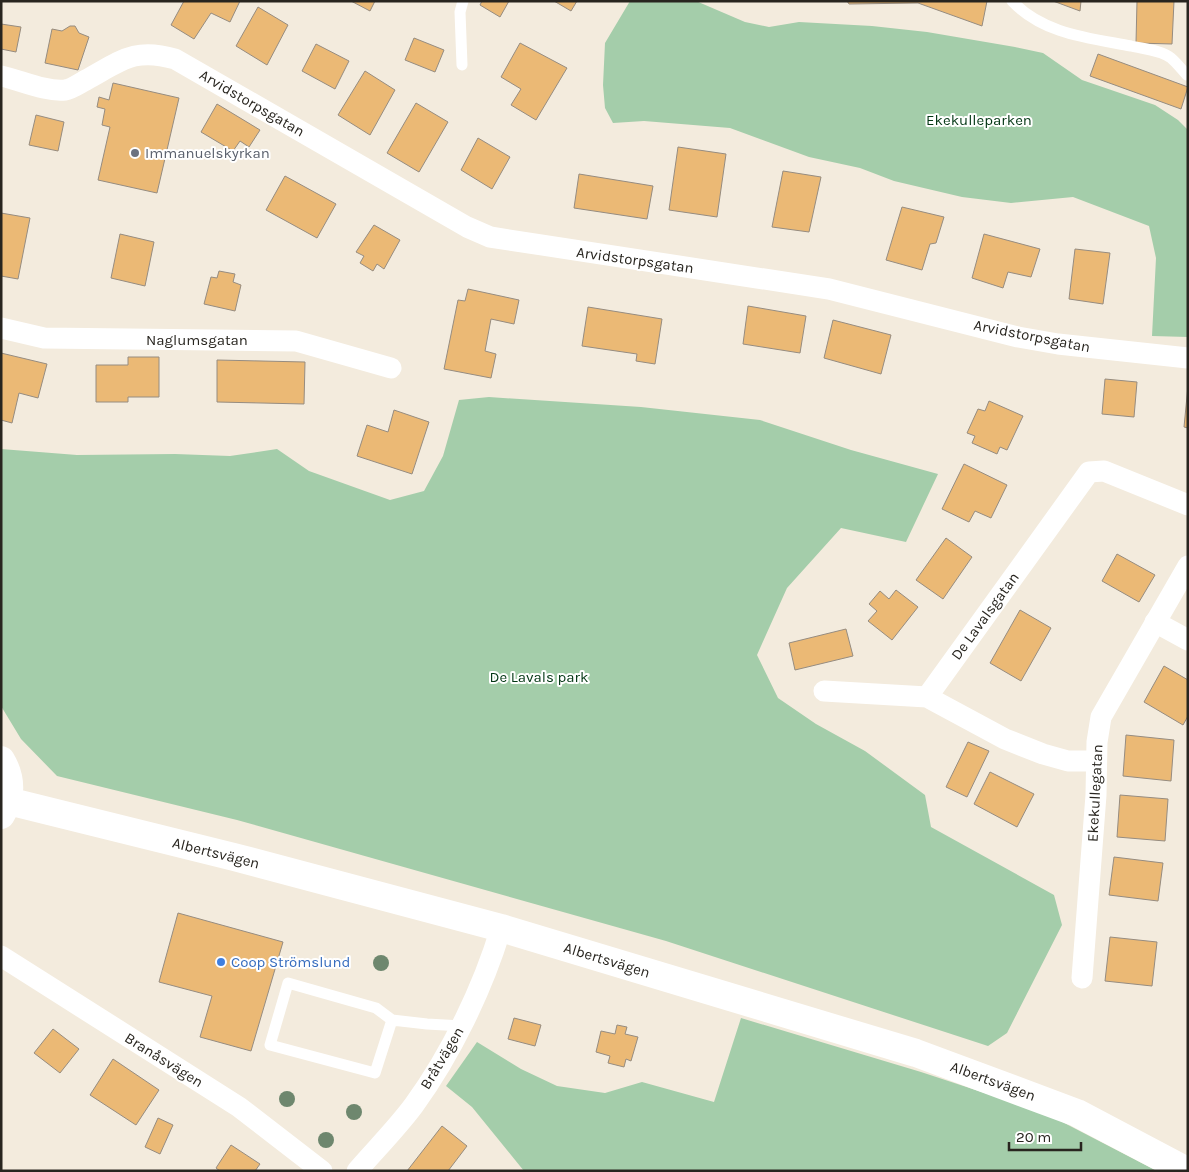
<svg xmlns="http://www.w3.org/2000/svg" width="1189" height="1172" viewBox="0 0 1189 1172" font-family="Karla,sans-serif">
<rect width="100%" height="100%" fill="#f3ebdd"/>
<g fill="#a4cdaa">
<polygon points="630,1 696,1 745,22 769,27 799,22 872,26 927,32 1015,47 1043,53 1082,80 1155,105 1178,120 1188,130 1188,337 1152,336 1156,258 1149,226 1073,197 1011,203 962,197 894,181 860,168 809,157 730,128 644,121 613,123 605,108 603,85 605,43"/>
<polygon points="489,397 641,407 760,420 851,450 938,474 906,542 841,528 787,588 757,655 778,698 816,724 865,751 925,795 931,827 1054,895 1062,925 1007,1033 988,1046 666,941 237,820 57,776 21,739 1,706 1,449 77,455 175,454 230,456 277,449 309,471 390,500 424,491 443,456 459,400"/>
<polygon points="741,1018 921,1072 1045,1113 1157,1171 524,1171 472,1107 446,1086 477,1042 521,1069 557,1086 605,1093 642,1082 714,1102"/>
</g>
<g fill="#ebb975" stroke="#968c80">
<polygon points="184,1 240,1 230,22 211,13 194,39 171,25"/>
<polygon points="351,1 375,1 370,11"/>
<polygon points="482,1 509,1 500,17 480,5"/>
<polygon points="554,1 577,1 571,11"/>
<polygon points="837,1 987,1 982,26 918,3 849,4 847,1"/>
<polygon points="1053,1 1081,1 1080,11"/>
<polygon points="1137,1 1174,1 1172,44 1136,43"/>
<polygon points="258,7 288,25 267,65 236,46"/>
<polygon points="1,24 21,27 16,52 1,49"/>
<polygon points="70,26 75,26 79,33 89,37 78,70 45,63 52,29 62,31"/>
<polygon points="414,38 444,50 435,72 405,60"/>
<polygon points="520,43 567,68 536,120 511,105 521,89 501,77"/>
<polygon points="316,44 349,61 335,89 302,71"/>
<polygon points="1098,54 1188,87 1181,109 1090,76"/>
<polygon points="365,71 395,90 370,135 338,115"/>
<polygon points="113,83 179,98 157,193 98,180 110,127 102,125 105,109 97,107 99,97 109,100"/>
<polygon points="416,103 448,122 419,172 387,153"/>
<polygon points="217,104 260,130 249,147 240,141 233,151 201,132"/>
<polygon points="36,115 64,122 58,151 29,145"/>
<polygon points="478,138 510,157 492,189 461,170"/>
<polygon points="678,147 726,154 717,217 669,210"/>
<polygon points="783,171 821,177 809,232 772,227"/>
<polygon points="579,174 653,186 647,219 574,208"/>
<polygon points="285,176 336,204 317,238 266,210"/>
<polygon points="902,207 944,217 936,243 930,244 922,270 886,260"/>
<polygon points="1,213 30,218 18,279 1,276"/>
<polygon points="374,225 400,240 384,269 377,264 373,271 360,263 364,256 356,252"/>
<polygon points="120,234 154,242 145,286 111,278"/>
<polygon points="984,234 1040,249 1031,277 1008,272 1003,288 972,278"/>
<polygon points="1075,249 1110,253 1103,304 1069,299"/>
<polygon points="219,271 235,274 233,282 241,285 235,311 204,304 211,277 217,278"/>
<polygon points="468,289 519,300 514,324 491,319 485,351 496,354 491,378 444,369 458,300 465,301"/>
<polygon points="748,306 806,316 800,353 743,344"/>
<polygon points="588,307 662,319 655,364 636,361 637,354 582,346"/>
<polygon points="833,320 891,335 881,374 824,358"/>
<polygon points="1,353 47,364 38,398 19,393 12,423 1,420"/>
<polygon points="128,357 159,357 159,397 128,397 128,402 96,402 96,365 128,365"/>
<polygon points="217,360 305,362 304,404 217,402"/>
<polygon points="1105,379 1137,382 1134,417 1102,414"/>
<polygon points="1188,386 1188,428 1184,427"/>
<polygon points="989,401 1023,416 1007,450 1000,447 997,454 972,443 975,436 967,433 978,409 985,411"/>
<polygon points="394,410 429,422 412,474 357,456 367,425 388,432"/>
<polygon points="964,464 1007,485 991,518 975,511 969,522 942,509"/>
<polygon points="946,538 972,557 943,599 916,580"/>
<polygon points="1117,554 1155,575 1139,602 1102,581"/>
<polygon points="896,590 918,607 892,640 868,621 877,611 869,604 880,591 889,599"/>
<polygon points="1020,610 1051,628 1021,681 990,663"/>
<polygon points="846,629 853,656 795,670 789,643"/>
<polygon points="1164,666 1188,680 1188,716 1183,725 1144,702"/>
<polygon points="1126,735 1174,740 1171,781 1123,776"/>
<polygon points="968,742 989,751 967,797 946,787"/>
<polygon points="990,772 1034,794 1017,827 974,804"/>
<polygon points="1120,795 1168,799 1165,841 1117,837"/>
<polygon points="1114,857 1163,863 1158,901 1109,895"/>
<polygon points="178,913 283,942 251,1051 200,1037 212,996 159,982"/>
<polygon points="1110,937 1157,942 1152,986 1105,981"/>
<polygon points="514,1018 541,1025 535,1046 508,1039"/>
<polygon points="617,1025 627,1027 625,1034 638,1037 631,1061 626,1059 624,1067 608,1063 610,1056 596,1052 601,1031 615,1034"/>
<polygon points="53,1029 79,1049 60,1073 34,1053"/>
<polygon points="113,1059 159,1090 136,1125 90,1095"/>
<polygon points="158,1118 173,1125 160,1154 145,1147"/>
<polygon points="442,1126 467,1146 448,1171 407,1171"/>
<polygon points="231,1145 260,1164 255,1171 220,1171 216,1168"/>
</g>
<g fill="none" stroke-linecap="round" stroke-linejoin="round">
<g stroke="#fff" stroke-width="11">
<path d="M 1012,1 C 1043,34 1089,38 1131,46 C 1144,49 1161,50 1171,58 C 1177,63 1182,70 1187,75"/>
<polyline points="462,65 460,12 463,1"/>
<polyline points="392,1020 376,1008 288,983 270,1045 375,1073 392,1020 427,1024 462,1026"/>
</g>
<g stroke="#fff" stroke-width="21">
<path d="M 1,76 C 20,80 45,92 65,90 C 72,89 80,83 86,80 C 121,61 134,47 175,59 L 467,227 L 490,237 L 829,289 L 1018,337 L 1058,344 L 1188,358"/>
<polyline points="1,328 44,338 296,341 391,368"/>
<polyline points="1155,622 1188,640"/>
<polyline points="824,691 927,697 1005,739 1043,754 1068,761 1096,761"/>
<polyline points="927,697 1089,472 1104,471 1188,505"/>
<polyline points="1,956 239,1107 322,1171"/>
<polyline points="1082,978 1096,795 1097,742 1101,717 1188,566"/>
<path d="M 357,1171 C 376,1149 397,1128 414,1105 C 451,1054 483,988 501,928"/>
</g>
<g stroke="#fff" stroke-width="28">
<path d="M 1,760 C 12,778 12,798 1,815"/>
<polyline points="8,801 234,857 501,928 916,1053 1077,1113 1187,1171"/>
</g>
</g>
<g fill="#6e876e">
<circle cx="381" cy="963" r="8"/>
<circle cx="287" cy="1099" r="8"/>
<circle cx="354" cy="1112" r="8"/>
<circle cx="326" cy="1140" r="8"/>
</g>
<circle fill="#6b7280" stroke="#fff" stroke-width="2" cx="135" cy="153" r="5"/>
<circle fill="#3f7fe0" stroke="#fff" stroke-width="2" cx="221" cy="962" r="5"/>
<g text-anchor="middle" stroke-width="4" stroke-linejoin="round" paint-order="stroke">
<g font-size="15" fill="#28251f" stroke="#fff">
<text transform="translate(252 103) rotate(30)" y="5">Arvidstorpsgatan</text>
<text transform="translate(635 260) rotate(8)" y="5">Arvidstorpsgatan</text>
<text transform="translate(1032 336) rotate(11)" y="5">Arvidstorpsgatan</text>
<text x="197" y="345">Naglumsgatan</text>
<text transform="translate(985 616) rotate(-54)" y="5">De Lavalsgatan</text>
<text transform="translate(1095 793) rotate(-87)" y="5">Ekekullegatan</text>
<text transform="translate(216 853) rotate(14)" y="5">Albertsvägen</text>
<text transform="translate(607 960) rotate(17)" y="5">Albertsvägen</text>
<text transform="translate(442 1058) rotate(-59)" y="5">Bråtvägen</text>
<text transform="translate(164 1060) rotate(32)" y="5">Branåsvägen</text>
<text transform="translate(993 1081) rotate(20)" y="5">Albertsvägen</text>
</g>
<g font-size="15" fill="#023613" stroke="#fff">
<text x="979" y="125">Ekekulleparken</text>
<text x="539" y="682">De Lavals park</text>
</g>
<g font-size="15" fill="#5b616d" stroke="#fff" text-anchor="start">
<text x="145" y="158">Immanuelskyrkan</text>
</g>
<g font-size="15" fill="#366cbe" stroke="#fff" text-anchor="start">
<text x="231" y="967">Coop Strömslund</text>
</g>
</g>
<rect width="1189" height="1172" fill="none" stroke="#28251f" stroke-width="5"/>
<path d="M1009 1142v8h72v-8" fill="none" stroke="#28251f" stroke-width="2.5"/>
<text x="1016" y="1142" font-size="15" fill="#28251f" stroke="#ffffff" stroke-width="4" paint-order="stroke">20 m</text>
</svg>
